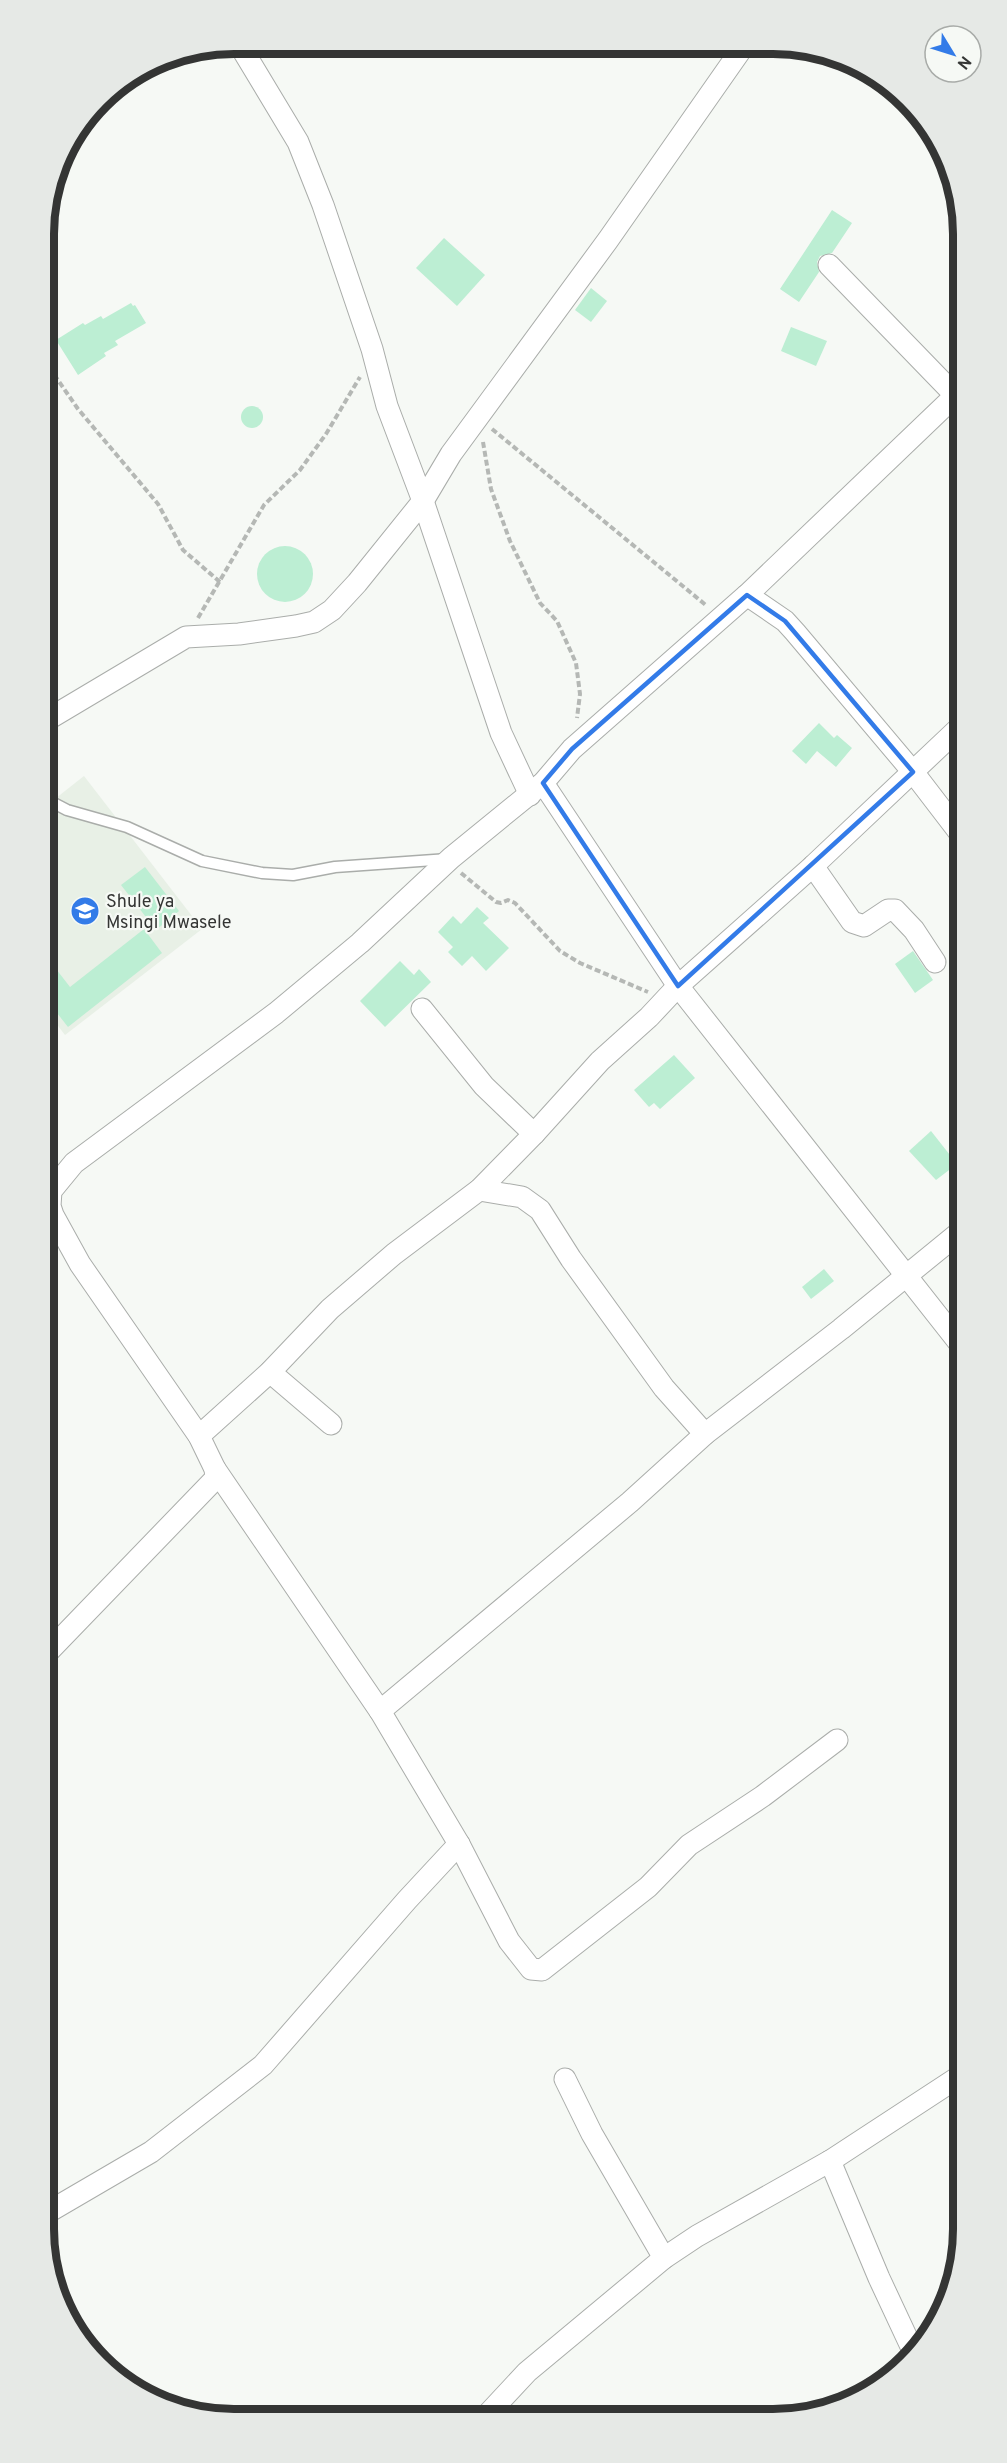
<svg xmlns="http://www.w3.org/2000/svg" width="1007" height="2463" viewBox="0 0 1007 2463" font-family="Overpass,sans-serif">
<rect width="100%" height="100%" fill="#f6f9f5"/>
<polygon fill="#e8f0e6" points="84,776 202,929 65,1035 46,1010 46,806"/>
<g fill="#bceed3">
<polygon points="832,210 852,223 832,253 820,256 817,262 819,272 799,302 780,289"/>
<polygon points="444,238 485,275 457,306 416,268"/>
<polygon points="591,288 607,301 591,322 575,310"/>
<polygon points="131,303 133,306 135,305 146,323 115,341 118,345 104,353 106,356 78,375 56,340 83,323 85,325 101,316 103,319"/>
<polygon points="791,327 827,341 816,366 781,351"/>
<circle cx="252" cy="417" r="11"/>
<circle cx="285" cy="574" r="28"/>
<polygon points="819,723 834,738 837,735 852,748 836,767 817,751 806,764 792,751"/>
<polygon points="145,867 179,911 156,930 121,885"/>
<polygon points="477,907 489,918 483,923 509,948 486,971 472,956 462,966 448,952 453,947 438,932 453,916 461,924"/>
<polygon points="144,929 162,953 68,1027 46,999 46,956 70,987"/>
<polygon points="913,951 933,980 915,993 895,964"/>
<polygon points="400,961 414,975 419,969 431,982 385,1027 360,1001"/>
<polygon points="674,1055 695,1078 660,1109 654,1103 649,1107 634,1090"/>
<polygon points="931,1131 957,1164 936,1180 909,1151"/>
<polygon points="824,1269 834,1281 811,1299 802,1287"/>
</g>
<g fill="none" stroke-linecap="round" stroke-linejoin="round">
<g stroke="#aaadaa" stroke-width="13">
<polyline id="lane" points="46,799 67,810 127,827 202,861 262,873 293,875 335,867 448,859"/>
</g>
<g stroke="#aaadaa" stroke-width="23">
<g id="street">
<polyline points="239,44 298,142 323,205 372,349 387,406 423,501 501,733 530,795"/>
<polyline points="829,265 955,395"/>
<polyline points="747,595 785,621 795,632 913,772 959,832"/>
<polyline points="45,721 186,637 239,634 296,626 314,622 332,610 357,583 423,501 451,454 608,240 743,47"/>
<polyline points="543,783 678,986 960,1344"/>
<polyline points="813,866 852,922 864,926 888,910 895,910 914,930 935,962"/>
<polyline points="422,1009 484,1086 534,1134"/>
<polyline points="479,1190 522,1197 540,1210 571,1259 664,1388 705,1434"/>
<polyline points="270,1372 331,1424"/>
<polyline points="199,1436 270,1372 330,1309 394,1254 479,1190 534,1134 600,1061 649,1017 678,986 813,866 959,728"/>
<polyline points="215,1469 380,1711 459,1844 509,1941 531,1969 542,1970 648,1887 689,1845 763,1796 837,1740"/>
<polyline points="48,1652 216,1478 215,1469 199,1436 80,1264 53,1215 50,1206 51,1191 74,1163 276,1013 360,943 451,858 543,783 572,749 747,595 958,393"/>
<polyline points="380,1711 630,1502 705,1434 841,1329 960,1232"/>
<polyline points="565,2079 592,2134 664,2258"/>
<polyline points="830,2161 879,2278 915,2355"/>
<polyline points="50,2211 151,2152 263,2065 407,1900 459,1844"/>
<polyline points="487,2415 527,2372 664,2258 697,2236 830,2161 963,2074"/>
</g>
</g>
<g stroke="#b5b8b5" stroke-width="4" stroke-dasharray="6 3" stroke-linecap="butt">
<polyline points="44,360 78,409 158,504 183,550 220,582"/>
<polyline points="492,429 707,606"/>
<polyline points="483,442 491,489 510,541 540,603 557,621 576,663 580,694 577,718"/>
<polyline points="198,618 264,505 300,470 326,434 360,377"/>
<polyline points="461,873 496,902 501,903 508,900 515,903 560,951 580,963 648,992"/>
</g>
<use href="#lane" stroke="#fff" stroke-width="10"/>
<use href="#street" stroke="#fff" stroke-width="21"/>
</g>
<path fill="none" stroke="#337be8" stroke-width="4.5" stroke-linejoin="round" d="M 747,595 L 785,621 L 913,772 L 678,986 L 543,783 L 572,749 Z"/>
<defs>
<g id="school-disc" transform="scale(1.5)"><circle r="9.5" fill="#337be8" stroke="#f6f9f5"/><path d="M0-5L7-2L0 1L-7-2ZM-4 1L0 2.5L4 1V4Q0 6-4 4Z" fill="#fff"/></g>
</defs>
<g fill-rule="evenodd">
<use href="#school-disc" x="85" y="911"/>
</g>
<g text-anchor="middle" stroke-width="4.5" stroke-linejoin="round" paint-order="stroke">
<g font-size="18" fill="#343534" stroke="#f6f9f5" text-anchor="start">
<text x="106" y="907">Shule ya<tspan x="106" dy="21">Msingi Mwasele</tspan></text>
</g>
</g>
<path d="M0 0H1007V2463H0ZM234 54H773A180 180 0 0 1 953 234V2229A180 180 0 0 1 773 2409H234A180 180 0 0 1 54 2229V234A180 180 0 0 1 234 54Z" fill="#e6e9e6" fill-rule="evenodd"/>
<path fill="none" stroke="#343534" stroke-width="8" d="M234 54H773A180 180 0 0 1 953 234V2229A180 180 0 0 1 773 2409H234A180 180 0 0 1 54 2229V234A180 180 0 0 1 234 54Z"/>
<g transform="translate(953 54) rotate(128)"><circle r="28" fill="#f6f9f5" stroke="#a8aba8" stroke-width="1.5"/>
<path d="M0-4.5L10 22L0 15L-10 22Z" fill="#337be8"/>
<text y="-9" font-size="16" font-weight="bold" text-anchor="middle" fill="#343534">N</text>
</g>
</svg>
